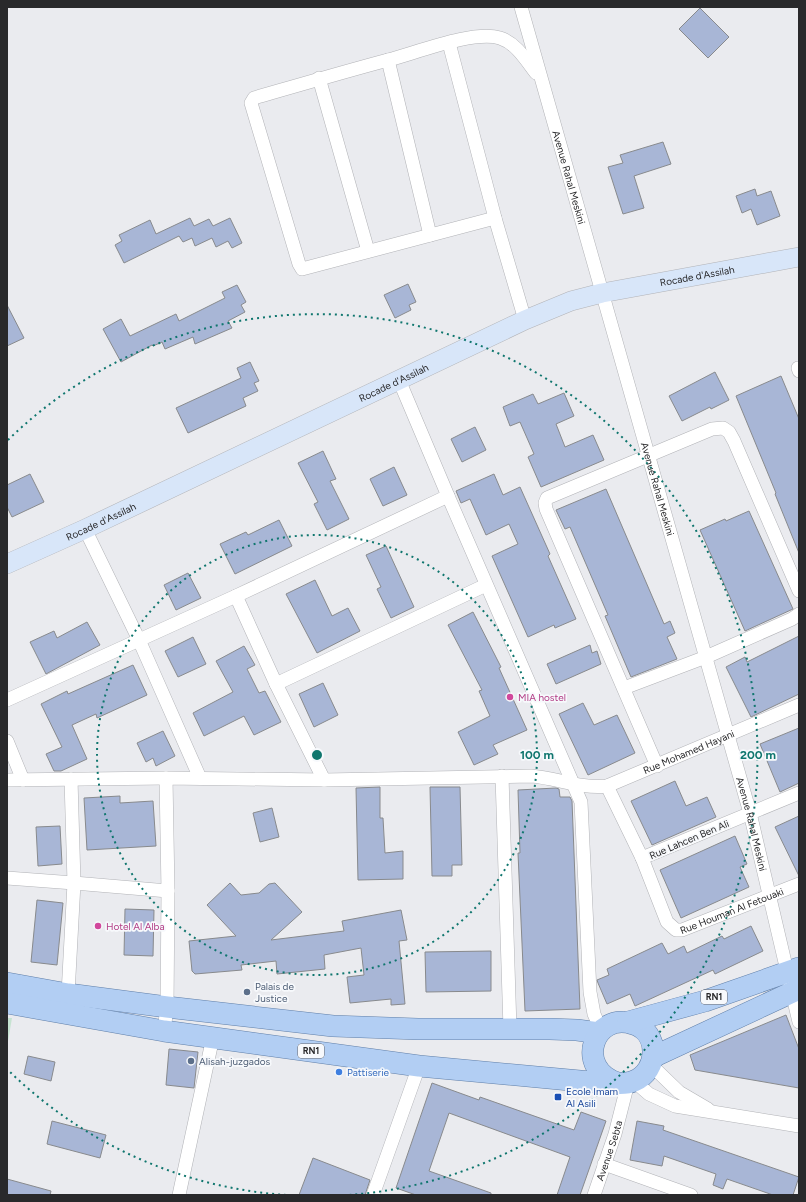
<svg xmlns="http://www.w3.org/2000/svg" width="806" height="1202" viewBox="0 0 806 1202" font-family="Figtree,sans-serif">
<rect width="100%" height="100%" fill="#eaebef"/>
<polygon fill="#c6e3d1" points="7,1018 12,1018 7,1047"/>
<g fill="#a8b6d6" stroke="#888a8d">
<polygon points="700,8 729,37 708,58 679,29"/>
<polygon points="663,142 671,164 634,176 644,208 623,214 608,167 623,163 620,155"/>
<polygon points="755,189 757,196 771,191 780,216 757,225 751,209 742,213 736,196"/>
<polygon points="190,218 194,226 209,219 213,226 230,218 242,243 232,248 228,241 216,247 212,238 195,246 192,238 183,242 179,236 124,263 115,245 122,241 119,235 150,220 156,234"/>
<polygon points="408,284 416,302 409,305 411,310 395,318 384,295"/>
<polygon points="237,285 246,302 241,305 245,312 228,321 232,328 195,344 193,337 165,349 162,342 153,346 152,345 121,362 103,329 121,319 130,336 176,314 179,321 225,298 222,292"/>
<polygon points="7,305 24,338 7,346"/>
<polygon points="250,362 259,381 254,383 258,391 243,398 246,406 188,433 176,408 241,378 237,368"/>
<polygon points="715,372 729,400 711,409 710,407 682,421 669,396"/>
<polygon points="781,376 799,419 799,553 775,494 776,493 736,396"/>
<polygon points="564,393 574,416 556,424 565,447 593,435 604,460 541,487 528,457 534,454 520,422 510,426 503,407 533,394 538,404"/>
<polygon points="475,427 486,450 462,462 451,439"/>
<polygon points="323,451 336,479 330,481 349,519 327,530 314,504 318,502 298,463"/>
<polygon points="394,467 407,495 383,506 370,479"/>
<polygon points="30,474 44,502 12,517 7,507 7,485"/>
<polygon points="494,474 503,495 520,487 550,554 548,556 576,619 555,628 554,625 528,637 492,556 518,544 509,524 486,535 470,499 461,503 456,491"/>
<polygon points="606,489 664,624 670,621 675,633 667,637 677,659 631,677 605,616 608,615 570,527 565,529 556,510"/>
<polygon points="749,511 793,609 745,631 700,530 725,519 726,521"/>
<polygon points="279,520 292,546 235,574 220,544 246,532 248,535"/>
<polygon points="386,546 414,607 391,618 377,589 381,587 366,555"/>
<polygon points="188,573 201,598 176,610 164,585"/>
<polygon points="315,580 332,616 348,608 360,631 317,653 286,594"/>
<polygon points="473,612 501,667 499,668 527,730 493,745 498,754 474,765 458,732 490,716 479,691 482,690 448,625"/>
<polygon points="87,622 100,645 46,674 30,642 54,631 57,638"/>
<polygon points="799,636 799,694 751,717 726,667 745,657 747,662"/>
<polygon points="193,637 206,664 178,677 165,651"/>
<polygon points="590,645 592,653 597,651 601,664 556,684 547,664"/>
<polygon points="244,646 255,665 247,669 259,693 265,691 281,722 254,735 244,716 204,736 193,713 233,692 216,661"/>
<polygon points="133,665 147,695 97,718 96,714 72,725 87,759 61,771 54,771 46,754 62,747 41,704 67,691 68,694"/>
<polygon points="323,683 338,715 314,727 299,694"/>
<polygon points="583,703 594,725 617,715 635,753 588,775 559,714"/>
<polygon points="799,728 799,783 780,792 760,744"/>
<polygon points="163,731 175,756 156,766 153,758 146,762 137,743"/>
<polygon points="675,781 686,806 707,797 716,817 652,845 631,801"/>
<polygon points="380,787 380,818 383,818 385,853 403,851 403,879 358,880 356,788"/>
<polygon points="430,787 460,787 462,865 452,865 452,876 432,876"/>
<polygon points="556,788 559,789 560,797 570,797 572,801 580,1009 525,1011 518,853 520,853 518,790"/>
<polygon points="120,796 120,803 153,801 156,846 87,850 84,798"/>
<polygon points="272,808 279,837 260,842 253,813"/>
<polygon points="799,816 799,876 775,827"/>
<polygon points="60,826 62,864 38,866 36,827"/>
<polygon points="735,836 747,864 740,867 749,887 681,918 660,870"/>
<polygon points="230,883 241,895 259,893 269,884 275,883 302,912 271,940 344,931 342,921 401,910 407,940 399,941 405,1004 391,1005 391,999 350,1003 347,977 364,975 361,948 324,955 325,969 277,974 276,961 241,965 242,970 195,974 192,971 189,941 236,936 207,905"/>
<polygon points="37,900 63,903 57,965 31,962"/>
<polygon points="125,909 154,910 153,956 124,955"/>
<polygon points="751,926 763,951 715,974 713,970 635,1006 630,994 607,1004 598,983 597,980 609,975 607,969 662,943 668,954 684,946 687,953 722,936 724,939"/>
<polygon points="491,951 491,991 426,992 425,952"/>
<polygon points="786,1015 799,1049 799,1088 695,1070 690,1055"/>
<polygon points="169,1049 198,1052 194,1088 166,1085"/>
<polygon points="28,1056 55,1062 51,1081 24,1074"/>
<polygon points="432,1083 479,1100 480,1097 574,1130 581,1112 606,1121 580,1195 557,1195 570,1157 449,1113 429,1171 491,1193 491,1195 416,1195 396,1188"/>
<polygon points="52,1121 106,1135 100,1158 47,1144"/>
<polygon points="637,1121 664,1126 663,1130 799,1177 793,1195 773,1195 727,1179 723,1189 713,1185 716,1174 664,1156 662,1166 630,1160"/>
<polygon points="313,1158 370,1180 365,1195 299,1195"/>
<polygon points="7,1179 51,1191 50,1195 7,1195"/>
</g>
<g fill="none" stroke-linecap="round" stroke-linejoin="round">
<g stroke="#b2b3b7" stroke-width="14">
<g id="street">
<path id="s1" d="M 521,7 L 750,813 L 799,1022"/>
<polyline points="449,43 495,218 525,320"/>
<polyline points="388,60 430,235"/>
<polyline points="319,78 368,251"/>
<path d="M 495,218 L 302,269 L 299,264 L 251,103 L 254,98 C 299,85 343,72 388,60 C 416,53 473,30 500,38 C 516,43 526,60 536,73"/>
<polyline points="798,368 799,371"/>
<polyline points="448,496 581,802 590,992 594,1014 601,1030"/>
<polyline points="85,529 139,640 200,778"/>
<path id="s2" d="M 486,585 L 276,684 L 324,780 L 531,776 C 557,778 580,789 607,786 L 799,705"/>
<polyline points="236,596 276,684"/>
<polyline points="624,688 706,657 792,619 799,614"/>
<polyline points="7,700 236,596 448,496 399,380"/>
<polyline points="7,741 23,780"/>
<polyline points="657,766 546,509 545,503 547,498 712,429 723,428 729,432 734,441 799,591"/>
<polyline points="502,776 510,1029"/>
<polyline points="7,780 166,778"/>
<polyline points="607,786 642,858"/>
<path id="s3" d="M 799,793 L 642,858 L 667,922 L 676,930 L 682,930 L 799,884"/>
<polyline points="7,878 74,883 71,779"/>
<polyline points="68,994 74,883 168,891 166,778 324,780"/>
<polyline points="164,1031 167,1007 168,891"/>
<polyline points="651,1065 679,1092 708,1109"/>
<polyline points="634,1081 649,1094 675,1106 799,1126"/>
<polyline points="604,1164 691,1195"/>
<polyline points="179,1195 213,1037"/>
<polyline points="373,1195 419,1066"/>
<path id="s4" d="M 594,1195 L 615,1134 L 628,1083"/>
</g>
</g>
<g stroke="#b2b3b7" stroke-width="20">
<g id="secondary">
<path id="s5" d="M 7,564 L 85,529 L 525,320 L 571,301 L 602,293 L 799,257"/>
</g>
</g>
<g stroke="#607fa8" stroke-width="22">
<g id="primary">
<polyline points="7,983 68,994 167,1007 333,1026 418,1029 550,1029 577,1030 599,1033"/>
<path d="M 7,1003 L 164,1031 L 419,1066 L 591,1082 C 604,1082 622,1086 634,1081 C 659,1071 660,1032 633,1024 C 593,1011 574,1069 618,1083"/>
<polyline points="628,1022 705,1001 799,968"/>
<polyline points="653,1057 799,989"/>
</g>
</g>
<use href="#street" stroke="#fff" stroke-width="13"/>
<use href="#secondary" stroke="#d8e6f9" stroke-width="19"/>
<use href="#primary" stroke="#b2cef3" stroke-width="21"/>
</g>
<g fill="none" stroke="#0f766e" stroke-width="2" stroke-dasharray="2 4">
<circle cx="317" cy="755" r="220"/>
<path d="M286 1195A441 441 0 0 1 8 1070M8 440A441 441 0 1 1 348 1195"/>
</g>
<g fill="#d1479c" stroke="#f7f9fc" stroke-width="1.5">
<circle cx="510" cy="697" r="4"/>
<circle cx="98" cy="926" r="4"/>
</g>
<g fill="#5c6f8a" stroke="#f7f9fc" stroke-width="1.5">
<circle cx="247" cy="992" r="4"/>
<circle cx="191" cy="1061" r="4"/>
</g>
<circle fill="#3f7fe0" stroke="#f7f9fc" stroke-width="1.5" cx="339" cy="1072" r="4"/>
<rect fill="#1a4fb4" stroke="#f7f9fc" stroke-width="1.5" x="554" y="1093" width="8" height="8" rx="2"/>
<g text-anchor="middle" stroke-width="3.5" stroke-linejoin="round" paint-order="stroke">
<g fill="#f7f9fc" stroke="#67676a" stroke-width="1">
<rect x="701" y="990" width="26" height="14" rx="3"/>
<rect x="298" y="1044" width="26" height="14" rx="3"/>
</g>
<g font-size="9" font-weight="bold" fill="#29292b">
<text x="714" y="1000">RN1</text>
<text x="311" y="1054">RN1</text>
</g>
<g font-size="10" fill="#29292b" stroke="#f7f9fc">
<text dy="4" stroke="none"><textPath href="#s1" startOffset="177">Avenue Rahal Meskini</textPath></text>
<text dy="4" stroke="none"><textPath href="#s5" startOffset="751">Rocade d'Assilah</textPath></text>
<text dy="4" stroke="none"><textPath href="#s5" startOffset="427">Rocade d'Assilah</textPath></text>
<text dy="4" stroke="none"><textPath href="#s1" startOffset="501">Avenue Rahal Meskini</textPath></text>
<text dy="4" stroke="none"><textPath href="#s5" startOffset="103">Rocade d'Assilah</textPath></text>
<text dy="4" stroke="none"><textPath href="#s2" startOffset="712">Rue Mohamed Hayani</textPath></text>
<text dy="4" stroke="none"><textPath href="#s1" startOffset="849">Avenue Rahal Meskini</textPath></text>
<text transform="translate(689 839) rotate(-23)" y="4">Rue Lahcen Ben Ali</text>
<text dy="4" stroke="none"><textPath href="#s3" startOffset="310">Rue Houman Al Fetouaki</textPath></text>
<text dy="4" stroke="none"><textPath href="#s4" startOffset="47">Avenue Sebta</textPath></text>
</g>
<g font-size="10" fill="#b23c85" stroke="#f7f9fc" text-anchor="start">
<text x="518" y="701">MIA hostel</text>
<text x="106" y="930">Hotel Al Alba</text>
</g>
<g font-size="10" fill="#4e5e75" stroke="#f7f9fc" text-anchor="start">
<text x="255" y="990">Palais de<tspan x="255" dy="12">Justice</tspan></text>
<text x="199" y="1065">Alisah-juzgados</text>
</g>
<g font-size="10" fill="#366cbe" stroke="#f7f9fc" text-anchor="start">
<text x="347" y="1076">Pattiserie</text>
</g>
<g font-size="10" fill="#164399" stroke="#f7f9fc" text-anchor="start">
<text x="566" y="1095">Ecole Imam<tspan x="566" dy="12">Al Asili</tspan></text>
</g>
</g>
<circle cx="317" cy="755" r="6" fill="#0f766e" stroke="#f7f9fc" stroke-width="2"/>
<g font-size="12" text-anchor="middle" font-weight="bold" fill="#0f766e" stroke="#f7f9fc" stroke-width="3.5" stroke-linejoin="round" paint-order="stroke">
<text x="537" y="759">100 m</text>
<text x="758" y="759">200 m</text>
</g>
<rect width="806" height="1202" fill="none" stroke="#29292b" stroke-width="16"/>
</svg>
